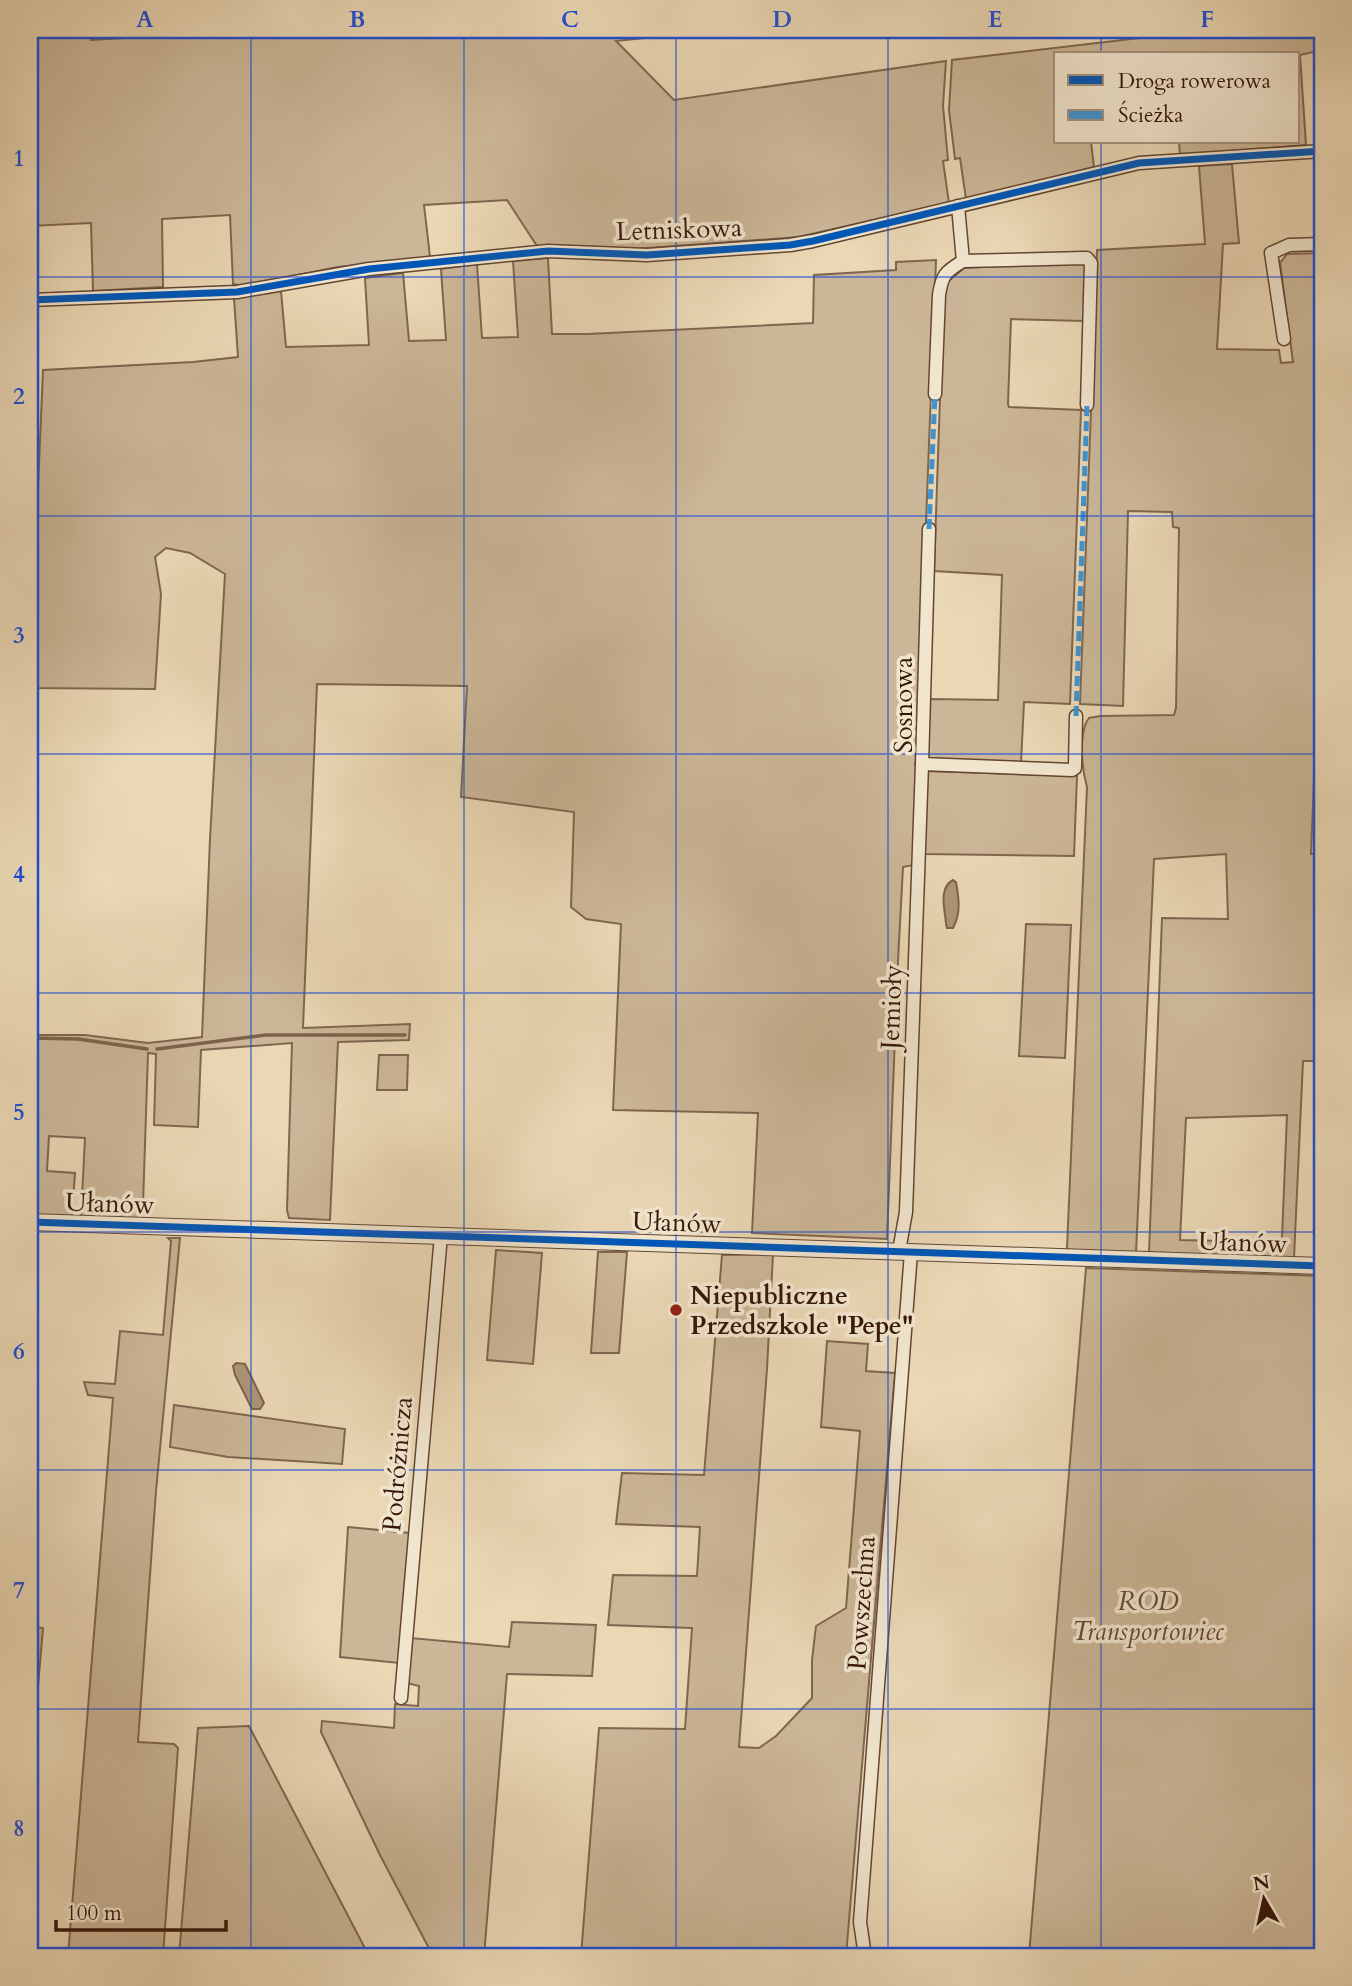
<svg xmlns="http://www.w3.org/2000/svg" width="1352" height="1986" viewBox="0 0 1352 1986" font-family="Cardo,serif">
<rect width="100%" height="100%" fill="#ead7b4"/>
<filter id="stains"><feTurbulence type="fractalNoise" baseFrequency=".00286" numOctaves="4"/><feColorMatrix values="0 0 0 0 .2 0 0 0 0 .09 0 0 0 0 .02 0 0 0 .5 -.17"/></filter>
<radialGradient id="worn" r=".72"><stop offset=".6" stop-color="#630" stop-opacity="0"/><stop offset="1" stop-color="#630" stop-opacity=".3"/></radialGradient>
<g fill="#cbb697" stroke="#80664f" stroke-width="2">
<polygon points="30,30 90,30 91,40 269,30 721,30 616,41 674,100 946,61 943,106 948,160 943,161 949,203 798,237 634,249 537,246 507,200 424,205 430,257 338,267 242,286 233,284 230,215 162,219 163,287 93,291 91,223 30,226"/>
<polygon points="1208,30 1322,30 1322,50 1300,55 1306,145 1180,155 1179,142 1298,142 1298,54 1056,54 1056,142 1091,142 1094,167 966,199 960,158 955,159 949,110 952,60"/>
<path d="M 1232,164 L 1239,243 L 1223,244 L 1217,349 L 1279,350 L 1281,363 L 1293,362 L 1280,263 L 1287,254 L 1322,253 L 1322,752 L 1315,753 L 1311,854 L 1322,854 L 1322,1061 L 1303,1061 L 1294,1258 L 1239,1256 L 1237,1252 L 1238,1241 L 1276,1242 L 1282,1237 L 1287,1115 L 1186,1118 L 1180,1240 L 1224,1241 L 1221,1256 L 1149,1253 L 1162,918 L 1228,919 L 1226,854 L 1154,859 L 1136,1253 L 1069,1251 L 1067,1248 L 1087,787 C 1082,770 1078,732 1089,718 L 1100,716 L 1174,715 L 1176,708 L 1179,528 L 1173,527 L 1172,512 L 1128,511 L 1123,706 L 1080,704 L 1097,250 L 1205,244 L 1199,166 Z"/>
<polygon points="548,258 552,334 588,334 813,323 814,275 896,270 896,262 936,260 913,865 903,867 898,961 887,1239 752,1233 758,1113 613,1110 621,924 586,919 571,907 574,812 461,797 467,686 317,684 303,1028 410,1024 409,1040 338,1042 330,1220 289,1218 287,1210 292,1043 201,1050 198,1127 154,1125 156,1054 148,1053 143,1205 140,1219 81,1217 85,1138 49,1136 47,1171 75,1173 72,1216 30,1215 30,1035 85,1035 148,1043 202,1037 210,839 225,574 190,553 166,548 155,557 161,594 155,689 30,688 30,561 35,560 43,370 193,362 238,357 234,298 281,291 286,347 369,345 365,278 403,273 409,341 446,340 441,269 477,264 482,338 518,337 513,261"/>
<polygon points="1081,262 1086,267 1084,321 1011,319 1008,404 1009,407 1081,410 1070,704 1024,702 1021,763 927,760 930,699 998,700 1002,575 934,571 944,285 964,268"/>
<polygon points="926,771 1077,776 1074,856 924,854"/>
<polygon points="1026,924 1071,925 1065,1058 1019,1056"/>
<polygon points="379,1055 408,1055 407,1090 377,1090"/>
<polygon points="168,1238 180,1238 156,1491 138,1742 174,1744 178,1748 163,1956 68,1956 113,1398 88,1395 84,1382 115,1384 120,1331 163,1335 171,1241"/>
<polygon points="496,1250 542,1253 533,1364 487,1360"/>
<polygon points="598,1252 627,1252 619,1353 591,1353"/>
<polygon points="773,1254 767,1369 739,1747 759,1748 776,1736 812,1698 812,1660 816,1626 846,1608 860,1431 821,1427 827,1341 868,1344 866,1371 895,1373 846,1956 581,1956 599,1728 685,1729 692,1628 608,1625 613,1575 697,1576 700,1527 616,1524 622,1473 704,1475 722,1255"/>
<polygon points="1086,1268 1322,1276 1322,1956 1029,1956"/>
<polygon points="174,1405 345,1429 342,1464 228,1457 170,1447"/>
<polygon points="348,1527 410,1533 399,1663 340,1657"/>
<polygon points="512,1622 596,1625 592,1676 507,1674 484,1956 433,1956 380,1855 321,1732 322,1721 394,1728 395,1704 418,1706 419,1686 407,1683 411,1638 509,1647"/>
<polygon points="30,1626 43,1628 34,1733 30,1732"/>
<polygon points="249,1726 369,1956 179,1956 198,1728"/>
</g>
<g fill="#ad9579" stroke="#7d624b" stroke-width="2">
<path d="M 953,880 L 956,882 C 959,899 961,913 953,928 L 947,928 L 946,924 C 945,909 938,888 953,880 Z"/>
<polygon points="236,1363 245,1364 264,1403 260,1409 252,1409 235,1375 233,1366"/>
</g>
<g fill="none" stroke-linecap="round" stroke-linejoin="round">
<g stroke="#7d624b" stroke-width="3.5">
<polyline points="30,1038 78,1039 147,1049"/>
<polyline points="157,1049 265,1035 405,1035"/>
</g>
<g stroke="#634632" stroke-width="15">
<g id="minor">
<polyline points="958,206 963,261"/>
<polyline points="30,300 237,292 369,269 548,251 647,255 790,245 813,241 1139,163 1322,151"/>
<polyline points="1284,339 1271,253 1289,245 1322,244"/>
<path d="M 935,394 L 939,295 C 942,275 945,272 963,261 L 1084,258 L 1087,258 L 1091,263 L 1087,405"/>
<polyline points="929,529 922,764 1072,770 1075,768 1076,716"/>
<polyline points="899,1251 906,1212 922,764"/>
<polyline points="401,1698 441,1235"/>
<polyline points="865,1956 860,1922 911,1252"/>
</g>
</g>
<g stroke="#634632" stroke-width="18">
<polyline id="tertiary" points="30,1222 1322,1266"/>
</g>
<use href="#minor" stroke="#f1e5ce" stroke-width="12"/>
<use href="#tertiary" stroke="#f1e5ce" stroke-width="16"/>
<g stroke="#3e93d1" stroke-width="5" stroke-dasharray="10 5" stroke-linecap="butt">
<polyline points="929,529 935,394"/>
<polyline points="1076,716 1087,405"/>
</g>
<g stroke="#f1e5ce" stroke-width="11">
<g id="cycleway">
<polyline points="30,300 237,292 369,269 548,251 647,255 790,245 813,241 1139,163 1322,151"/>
<polyline points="30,1222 1322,1266"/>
</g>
</g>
<use href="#cycleway" stroke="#0057b8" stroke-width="7"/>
</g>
<path fill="none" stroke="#1d4ed8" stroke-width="2" stroke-opacity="0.55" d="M 251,30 L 251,1956M 464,30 L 464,1956M 676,30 L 676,1956M 888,30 L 888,1956M 1101,30 L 1101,54M 1101,142 L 1101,1956M 30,277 L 1322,277M 30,516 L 1322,516M 30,754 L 1322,754M 30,993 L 1322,993M 30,1232 L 1322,1232M 30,1470 L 1322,1470M 30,1709 L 1322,1709"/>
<circle fill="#8f2418" stroke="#f1e5ce" stroke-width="2.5" cx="676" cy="1310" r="7"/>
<g text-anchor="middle" stroke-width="7" stroke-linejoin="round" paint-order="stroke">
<g font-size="26" fill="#361607" stroke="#f1e5ce">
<text transform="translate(679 229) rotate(-2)" y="9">Letniskowa</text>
<text transform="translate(903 705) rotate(-90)" y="9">Sosnowa</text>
<text transform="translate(891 1007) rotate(-88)" y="9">Jemioły</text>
<text transform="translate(110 1203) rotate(2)" y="9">Ułanów</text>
<text transform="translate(677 1222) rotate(2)" y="9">Ułanów</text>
<text transform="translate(1243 1242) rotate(2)" y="9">Ułanów</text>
<text transform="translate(397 1464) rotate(-85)" y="9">Podróżnicza</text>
<text transform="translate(861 1603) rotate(-86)" y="9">Powszechna</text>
</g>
<g font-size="26" font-weight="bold" fill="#361607" stroke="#f1e5ce" text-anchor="start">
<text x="690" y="1304">Niepubliczne<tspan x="690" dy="30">Przedszkole "Pepe"</tspan></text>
</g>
<g font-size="26" font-style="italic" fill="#634632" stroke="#f1e5ce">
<text x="1148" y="1610">ROD<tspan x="1148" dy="30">Transportowiec</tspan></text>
</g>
</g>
<rect width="1352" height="1986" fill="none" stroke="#ead7b4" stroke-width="77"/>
<rect x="1054" y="52" width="245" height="91" fill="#f1e5ce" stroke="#a6927e" stroke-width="2"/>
<rect x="1068" y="75" width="35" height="10" fill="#0057b8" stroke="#a6927e" stroke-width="2"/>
<text x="1118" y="88" font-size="21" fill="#361607">Droga rowerowa</text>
<rect x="1068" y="110" width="35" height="10" fill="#3e93d1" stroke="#a6927e" stroke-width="2"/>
<text x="1118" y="122" font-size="21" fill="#361607">Ścieżka</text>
<g transform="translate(1264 1899) rotate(351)" stroke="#f1e5ce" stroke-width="5" paint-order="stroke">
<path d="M0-5L12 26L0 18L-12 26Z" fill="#361607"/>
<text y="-10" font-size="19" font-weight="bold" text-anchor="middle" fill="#361607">N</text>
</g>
<path d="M56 1920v10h170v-10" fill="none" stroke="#361607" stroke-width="3.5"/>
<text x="66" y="1920" font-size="21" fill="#361607" stroke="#f1e5ce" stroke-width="5" paint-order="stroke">100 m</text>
<rect x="38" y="38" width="1276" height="1910" fill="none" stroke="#1d4ed8" stroke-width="2.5"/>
<g font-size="23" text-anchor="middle" font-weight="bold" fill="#1d4ed8">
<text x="145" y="27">A</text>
<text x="357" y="27">B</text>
<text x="570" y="27">C</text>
<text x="782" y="27">D</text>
<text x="995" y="27">E</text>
<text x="1207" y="27">F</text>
<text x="19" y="166">1</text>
<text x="19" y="404">2</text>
<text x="19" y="643">3</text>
<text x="19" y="882">4</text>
<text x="19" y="1120">5</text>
<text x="19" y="1359">6</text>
<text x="19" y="1598">7</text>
<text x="19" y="1836">8</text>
</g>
<rect width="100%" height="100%" filter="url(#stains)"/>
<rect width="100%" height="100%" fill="url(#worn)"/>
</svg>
